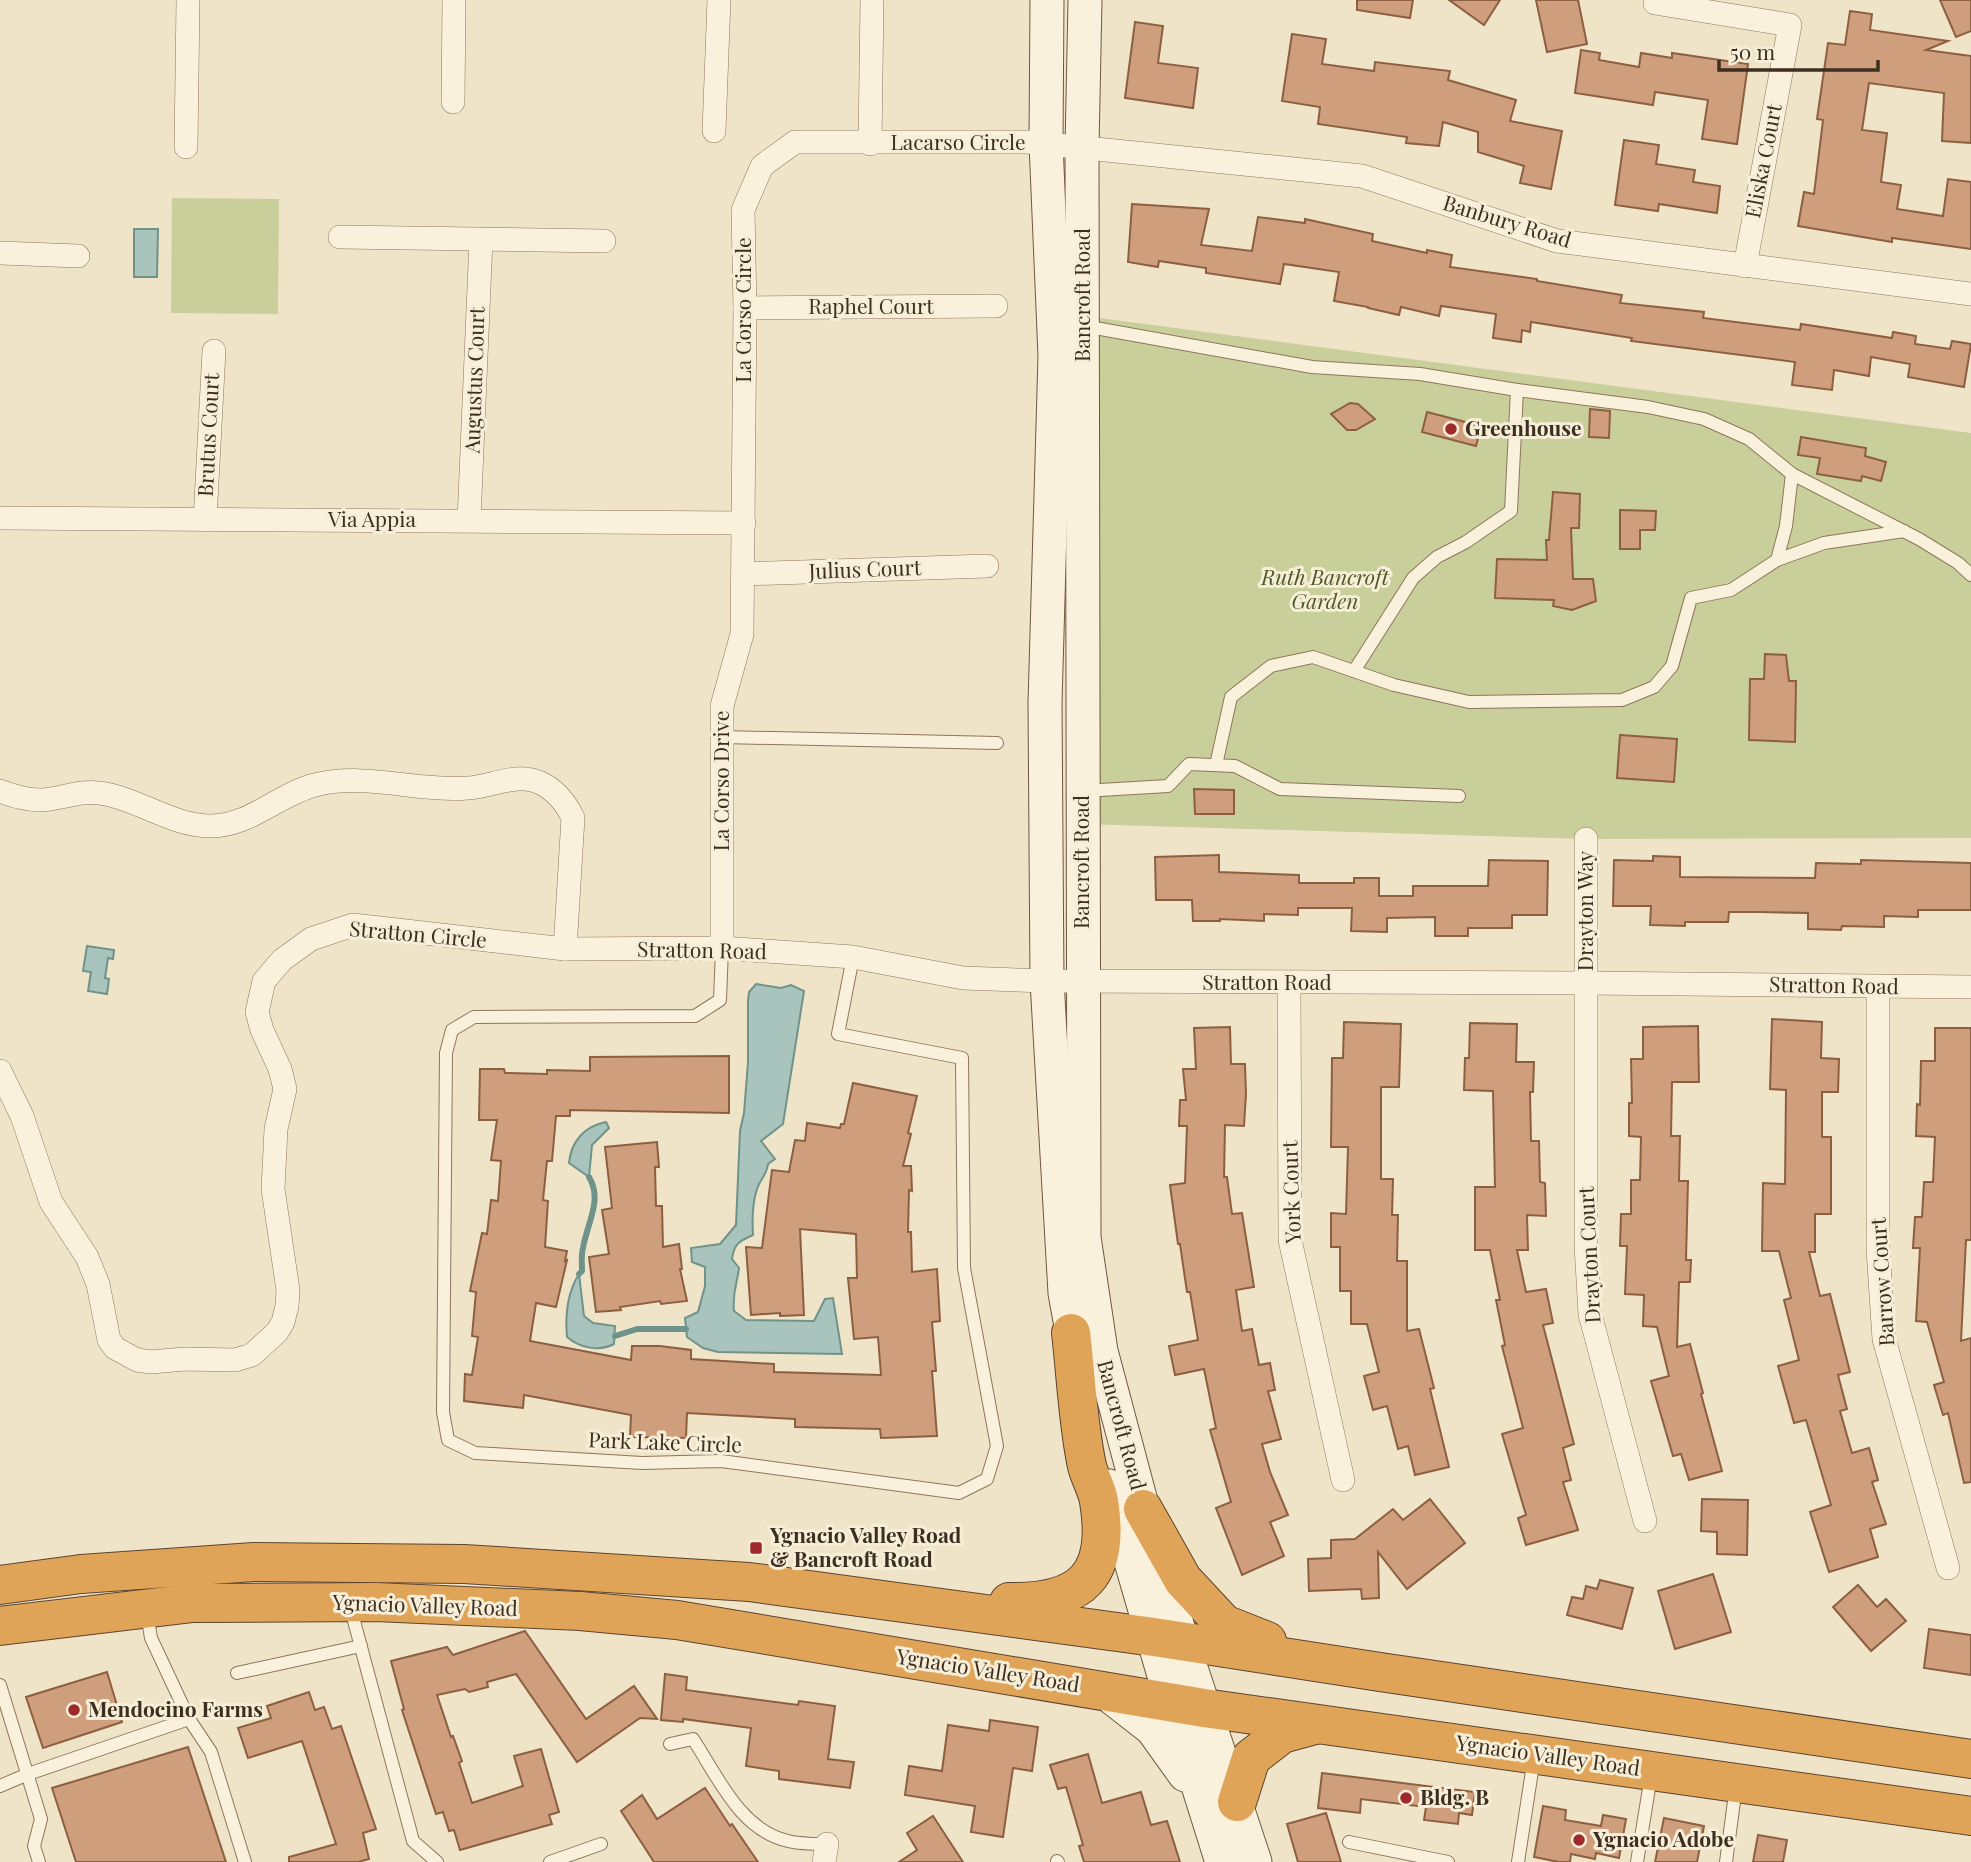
<svg xmlns="http://www.w3.org/2000/svg" width="1971" height="1862" viewBox="0 0 1971 1862" font-family="'Playfair Display',serif">
<rect width="100%" height="100%" fill="#f0e4c8"/>
<g fill="#c9cf9b">
<polygon points="172,198 279,199 278,314 171,313"/>
<polygon points="1084,316 1971,433 1971,838 1586,839 1083,824"/>
</g>
<g fill="#a9c4bc" stroke="#6f938a" stroke-width="2">
<polygon points="134,229 158,229 157,277 134,277"/>
<polygon points="87,946 114,950 113,959 108,958 105,978 109,979 107,994 88,991 91,972 83,971"/>
<path d="M 756,984 L 781,988 L 791,985 L 804,991 L 783,1124 L 761,1141 L 775,1159 L 768,1164 C 767,1175 760,1179 757,1189 C 752,1204 752,1219 753,1235 C 739,1241 734,1244 732,1259 L 739,1268 C 737,1285 732,1293 734,1311 L 746,1320 L 814,1321 L 825,1299 L 833,1298 L 842,1354 L 718,1352 L 703,1348 L 687,1337 L 685,1318 L 698,1312 L 705,1286 L 705,1267 L 692,1262 L 691,1248 L 720,1244 L 736,1225 L 740,1131 L 744,1113 L 748,1062 L 748,1001 L 749,992 Z"/>
<path d="M 606,1122 L 609,1128 L 592,1145 L 589,1177 L 569,1163 C 571,1141 585,1126 606,1122 Z"/>
<path d="M 579,1274 L 584,1316 L 593,1323 L 615,1326 L 614,1344 C 599,1352 580,1348 567,1337 C 565,1315 567,1293 579,1274 Z"/>
</g>
<g fill="none" stroke-linecap="round" stroke-linejoin="round">
<g stroke="#6f938a" stroke-width="6">
<path d="M 579,1274 L 582,1271 C 582,1263 581,1255 583,1248 C 587,1223 603,1200 589,1177"/>
<polyline points="615,1336 637,1329 686,1329"/>
</g>
</g>
<g fill="#cf9f7d" stroke="#8d5f41" stroke-width="2">
<polygon points="1357,0 1413,0 1410,18 1357,10"/>
<polygon points="1449,0 1500,0 1484,25"/>
<polygon points="1536,0 1578,0 1587,44 1547,52"/>
<polygon points="1940,0 1971,0 1971,31 1956,37"/>
<polygon points="1850,11 1872,14 1870,30 1948,41 1926,50 1971,56 1971,143 1942,141 1944,93 1869,83 1862,130 1887,133 1881,182 1901,185 1897,209 1943,216 1948,179 1971,182 1971,249 1892,238 1892,242 1798,226 1804,192 1814,194 1823,120 1817,119 1828,43 1845,45"/>
<polygon points="1135,22 1163,26 1158,63 1198,68 1193,108 1125,98"/>
<polygon points="1292,34 1326,39 1322,64 1374,71 1375,62 1450,71 1448,80 1516,100 1510,121 1562,131 1551,189 1520,183 1524,166 1478,152 1478,132 1443,122 1439,146 1406,143 1407,137 1318,124 1320,107 1282,101"/>
<polygon points="1581,50 1600,53 1599,60 1639,67 1641,53 1672,58 1672,53 1748,64 1737,144 1702,139 1708,100 1655,92 1653,105 1575,93"/>
<polygon points="1624,140 1659,145 1656,164 1695,170 1693,182 1720,186 1717,213 1659,204 1658,211 1615,205"/>
<polygon points="1132,204 1209,209 1201,245 1252,251 1258,217 1305,223 1305,219 1373,234 1372,241 1427,253 1427,250 1452,255 1450,267 1537,279 1537,281 1622,295 1620,303 1704,312 1703,318 1800,330 1801,324 1892,338 1893,332 1916,336 1915,344 1950,349 1952,341 1971,344 1964,387 1908,377 1910,364 1871,357 1869,376 1834,370 1832,390 1792,385 1795,362 1631,341 1632,338 1531,322 1530,332 1522,330 1521,342 1493,338 1496,314 1441,306 1439,316 1401,307 1399,315 1368,308 1368,307 1334,301 1339,272 1284,264 1280,284 1206,273 1206,268 1159,261 1158,267 1128,262"/>
<polygon points="1350,403 1358,404 1375,419 1356,430 1347,430 1331,414"/>
<polygon points="1590,409 1610,411 1609,438 1589,437"/>
<polygon points="1427,412 1481,426 1476,446 1422,432"/>
<polygon points="1801,437 1866,448 1865,456 1886,462 1881,481 1862,476 1861,481 1817,474 1820,458 1798,455"/>
<polygon points="1553,492 1580,494 1579,528 1571,528 1573,579 1593,579 1596,601 1572,610 1553,606 1554,600 1495,598 1497,559 1547,560 1546,540 1549,540"/>
<polygon points="1620,510 1656,511 1655,530 1640,530 1640,549 1620,549"/>
<polygon points="1765,654 1786,655 1789,681 1796,681 1795,742 1749,740 1750,679 1764,679"/>
<polygon points="1620,735 1677,739 1674,782 1617,778"/>
<polygon points="1194,789 1234,790 1234,814 1195,814"/>
<polygon points="1219,855 1219,872 1299,875 1299,883 1354,883 1354,878 1379,878 1379,896 1413,896 1413,886 1488,886 1489,860 1548,861 1547,915 1512,915 1512,928 1468,928 1468,936 1435,936 1435,917 1387,918 1387,932 1351,931 1352,908 1298,908 1298,915 1264,914 1264,921 1220,919 1220,921 1193,921 1192,900 1156,900 1155,857"/>
<polygon points="1653,856 1680,857 1680,877 1815,878 1816,863 1861,864 1861,860 1971,863 1971,910 1918,910 1918,917 1884,916 1884,927 1842,926 1841,930 1808,929 1808,913 1760,912 1729,912 1728,922 1685,922 1685,926 1650,925 1651,906 1613,906 1614,860 1653,861"/>
<polygon points="1772,1019 1822,1022 1821,1058 1839,1059 1838,1092 1822,1092 1822,1137 1831,1137 1831,1214 1815,1214 1815,1252 1809,1252 1820,1296 1830,1294 1850,1372 1838,1375 1847,1409 1840,1411 1852,1453 1869,1448 1878,1480 1872,1482 1886,1524 1870,1529 1878,1557 1829,1572 1810,1512 1831,1505 1806,1420 1794,1423 1778,1366 1799,1360 1784,1300 1791,1298 1779,1251 1762,1251 1763,1183 1785,1184 1786,1090 1770,1089"/>
<polygon points="1344,1022 1401,1024 1399,1087 1381,1087 1381,1179 1393,1179 1392,1215 1398,1215 1397,1261 1407,1261 1407,1331 1419,1329 1434,1388 1430,1389 1449,1467 1415,1475 1408,1446 1398,1449 1387,1406 1373,1410 1364,1376 1379,1372 1367,1324 1351,1324 1351,1291 1340,1291 1340,1247 1331,1247 1331,1213 1346,1214 1348,1147 1331,1147 1332,1058 1343,1058"/>
<polygon points="1470,1023 1517,1024 1516,1062 1534,1062 1533,1092 1530,1092 1531,1141 1539,1141 1540,1182 1545,1183 1546,1216 1527,1215 1528,1250 1517,1250 1526,1292 1546,1289 1553,1323 1543,1325 1574,1444 1563,1448 1571,1480 1563,1482 1578,1530 1526,1545 1518,1518 1526,1515 1502,1434 1523,1428 1502,1346 1505,1345 1496,1300 1500,1300 1490,1250 1475,1250 1475,1187 1495,1187 1493,1091 1464,1090 1465,1058 1469,1058"/>
<polygon points="1698,1026 1699,1082 1672,1082 1671,1136 1680,1136 1679,1181 1688,1181 1686,1260 1691,1260 1690,1282 1679,1282 1677,1347 1690,1344 1703,1393 1701,1394 1722,1471 1689,1480 1681,1454 1673,1456 1651,1381 1669,1376 1657,1327 1643,1326 1644,1295 1625,1294 1627,1246 1620,1246 1621,1214 1631,1214 1631,1180 1640,1180 1641,1137 1629,1136 1629,1103 1632,1103 1631,1059 1643,1059 1643,1027"/>
<polygon points="1230,1027 1231,1064 1245,1064 1246,1094 1244,1126 1225,1125 1224,1177 1227,1177 1232,1214 1242,1213 1254,1287 1236,1290 1242,1331 1252,1329 1259,1365 1270,1363 1275,1390 1268,1391 1281,1439 1262,1444 1270,1472 1288,1515 1270,1522 1284,1556 1242,1575 1216,1508 1231,1502 1210,1430 1216,1428 1204,1369 1175,1375 1169,1346 1198,1340 1190,1292 1187,1292 1180,1244 1178,1244 1170,1185 1185,1183 1187,1126 1179,1126 1180,1100 1186,1100 1183,1069 1196,1069 1194,1028"/>
<polygon points="1935,1028 1971,1028 1971,1240 1966,1240 1961,1341 1971,1338 1971,1482 1964,1483 1948,1413 1943,1415 1934,1385 1944,1382 1927,1322 1916,1321 1920,1248 1913,1248 1915,1217 1922,1217 1924,1182 1933,1182 1935,1137 1916,1136 1917,1104 1920,1105 1921,1061 1935,1061"/>
<polygon points="729,1056 729,1113 570,1110 570,1116 556,1116 552,1161 547,1161 543,1200 548,1201 545,1247 567,1251 565,1261 567,1260 556,1307 536,1303 530,1341 631,1360 632,1346 660,1346 691,1350 691,1359 774,1364 774,1372 881,1375 878,1337 854,1339 848,1278 857,1278 856,1234 800,1229 804,1315 780,1316 780,1313 751,1315 746,1247 762,1248 772,1170 789,1172 795,1140 805,1141 807,1123 840,1128 841,1124 844,1124 853,1083 917,1096 908,1133 911,1134 903,1166 911,1166 912,1191 909,1190 908,1232 911,1232 912,1272 937,1269 940,1321 932,1322 936,1371 932,1371 937,1436 881,1438 880,1429 795,1427 795,1419 687,1413 686,1438 630,1437 631,1415 524,1395 523,1408 464,1401 465,1374 472,1375 478,1337 472,1336 476,1292 470,1291 482,1233 487,1234 491,1200 498,1201 501,1161 491,1160 497,1120 479,1120 480,1069 504,1069 505,1073 547,1074 547,1070 590,1071 590,1057"/>
<polygon points="657,1142 659,1167 655,1167 656,1206 662,1206 663,1247 679,1244 682,1269 680,1269 687,1301 661,1304 660,1301 620,1307 621,1310 596,1312 589,1257 609,1254 602,1210 612,1208 605,1147"/>
<polygon points="1430,1499 1465,1543 1407,1589 1378,1552 1379,1598 1362,1599 1361,1589 1309,1591 1308,1559 1331,1558 1331,1540 1355,1539 1393,1509 1403,1520"/>
<polygon points="1702,1499 1748,1500 1747,1555 1717,1554 1717,1532 1701,1531"/>
<polygon points="1713,1574 1731,1632 1675,1649 1658,1591"/>
<polygon points="1600,1580 1633,1588 1622,1629 1567,1615 1572,1597 1583,1599 1586,1586 1597,1589"/>
<polygon points="1858,1585 1877,1607 1886,1599 1906,1621 1871,1651 1833,1607"/>
<polygon points="1929,1629 1971,1635 1971,1675 1924,1668"/>
<polygon points="525,1631 586,1719 634,1686 657,1719 640,1718 577,1762 516,1674 487,1682 488,1687 469,1692 465,1689 437,1695 451,1737 453,1736 462,1761 459,1763 472,1803 523,1786 514,1756 541,1749 559,1812 549,1815 552,1824 460,1850 454,1830 449,1831 443,1812 436,1814 402,1710 404,1709 391,1661 447,1647 453,1655"/>
<polygon points="107,1672 122,1722 43,1748 26,1697"/>
<polygon points="665,1674 687,1677 686,1690 798,1705 799,1701 835,1706 828,1759 854,1762 850,1788 779,1779 779,1771 746,1766 751,1728 683,1719 683,1722 661,1720"/>
<polygon points="309,1692 315,1710 324,1707 332,1729 341,1726 376,1829 363,1833 369,1859 358,1862 289,1862 289,1857 336,1844 302,1741 248,1758 238,1728 271,1718 267,1706"/>
<polygon points="990,1720 1038,1727 1032,1771 1013,1768 1003,1837 971,1832 975,1806 905,1795 909,1766 942,1771 948,1725 989,1731"/>
<polygon points="188,1747 226,1862 76,1862 52,1788"/>
<polygon points="1088,1754 1102,1803 1141,1792 1151,1825 1167,1821 1180,1862 1084,1862 1079,1846 1083,1845 1066,1787 1058,1789 1050,1765"/>
<polygon points="1322,1773 1475,1792 1472,1815 1459,1813 1458,1824 1424,1820 1426,1807 1361,1799 1360,1813 1318,1808"/>
<polygon points="705,1788 730,1826 732,1824 758,1862 654,1862 621,1811 642,1795 657,1819"/>
<polygon points="1543,1806 1566,1810 1565,1820 1601,1826 1603,1815 1626,1819 1619,1858 1596,1853 1595,1859 1571,1854 1570,1862 1559,1862 1534,1857"/>
<polygon points="1326,1813 1341,1862 1298,1862 1287,1824"/>
<polygon points="933,1816 963,1862 899,1862 917,1850 907,1833"/>
<polygon points="1664,1818 1704,1826 1697,1862 1655,1862"/>
<polygon points="1758,1835 1787,1840 1783,1862 1753,1862"/>
</g>
<g fill="none" stroke-linecap="round" stroke-linejoin="round">
<g stroke="#8d765c" stroke-width="14">
<g id="lane">
<polyline points="1084,326 1312,367 1420,374 1517,390 1648,407 1704,419 1749,439 1792,474 1919,539 1958,563 1971,575"/>
<polyline points="1777,560 1824,543 1904,531"/>
<polyline points="1354,671 1413,578 1437,557 1466,542 1511,511 1517,390"/>
<polyline points="722,737 997,743"/>
<polyline points="1216,765 1231,697 1271,666 1313,657 1394,685 1469,702 1622,700 1654,687 1672,666 1691,598 1731,590 1777,560 1786,526 1792,474"/>
<polyline points="1083,791 1168,786 1189,764 1235,766 1280,789 1459,796"/>
<polyline points="722,948 720,1000 695,1016 474,1017 452,1030 446,1053 443,1412 448,1440 475,1453 642,1463 721,1461 959,1493 987,1479 997,1446 964,1268 962,1058 838,1034 853,957"/>
<polyline points="350,1606 413,1841 437,1862"/>
<polyline points="147,1613 151,1638 189,1719 211,1752 245,1862"/>
<polyline points="237,1673 361,1646"/>
<polyline points="0,1685 41,1819 34,1846 39,1862"/>
<path d="M 670,1744 L 693,1739 C 718,1777 740,1830 788,1841 C 800,1844 814,1844 827,1844"/>
<polyline points="0,1786 28,1774 189,1719"/>
<polyline points="1349,1842 1448,1862"/>
<polyline points="1057,1861 1058,1862"/>
<polyline points="550,1862 601,1844"/>
<polyline points="1518,1862 1534,1758"/>
<polyline points="1637,1862 1651,1776"/>
<polyline points="1726,1862 1736,1786"/>
</g>
</g>
<g stroke="#8d765c" stroke-width="24">
<g id="street">
<polyline points="1655,3 1790,25 1745,266"/>
<polyline points="453,102 454,0"/>
<polyline points="714,131 719,0"/>
<polyline points="870,144 872,0"/>
<polyline points="186,147 188,0"/>
<polyline points="340,237 604,241"/>
<polyline points="0,253 78,256"/>
<polyline points="745,308 996,306"/>
<polyline points="0,518 744,523"/>
<polyline points="205,520 214,351"/>
<polyline points="469,520 481,240"/>
<polyline points="743,574 987,566"/>
<path d="M 0,791 C 14,796 26,800 41,800 C 61,799 80,790 99,793 C 138,798 171,826 211,826 C 250,826 279,794 315,785 C 364,772 418,792 468,788 C 487,787 508,777 526,779 C 548,781 565,800 573,818 L 565,949 L 353,925 L 311,939 L 282,960 L 264,981 L 257,1012 L 262,1030 L 280,1069 L 285,1089 L 276,1129 L 273,1189 L 288,1290 L 287,1306 L 283,1322 L 277,1332 L 252,1355 L 235,1360 L 184,1359 L 151,1362 L 137,1360 L 115,1348 L 109,1340 L 98,1284 L 87,1257 L 51,1202 L 22,1116 L 0,1071"/>
<polyline points="1586,839 1586,1245 1590,1314 1645,1521"/>
<polyline points="722,948 722,706 742,634 745,308 743,210 762,166 795,142 1027,142 1362,176 1557,241 1971,294"/>
<polyline points="565,949 722,948 853,957 963,978 1047,981 1586,983 1971,987"/>
<polyline points="1289,983 1290,1240 1343,1480"/>
<polyline points="1878,987 1878,1249 1884,1339 1948,1568"/>
<polyline points="824,1862 827,1844"/>
</g>
</g>
<g stroke="#6f573f" stroke-width="35">
<g id="secondary">
<polyline points="1047,0 1046,143 1055,356 1045,703 1047,981 1065,1293 1077,1359"/>
<polyline points="1085,0 1082,147 1084,1237 1101,1351 1143,1509 1182,1641 1255,1862"/>
<polyline points="1109,1486 1172,1703 1222,1862"/>
<polyline points="1102,1690 1152,1729 1185,1775"/>
</g>
</g>
<g stroke="#5b4430" stroke-width="40">
<g id="highway">
<polyline points="1143,1509 1183,1580 1224,1624 1267,1641"/>
<polyline points="0,1585 81,1574 254,1562 464,1564 749,1582 1154,1637 1380,1672 1971,1759"/>
<path d="M 1009,1602 C 1083,1603 1111,1575 1099,1501 C 1097,1489 1090,1478 1087,1466 C 1078,1425 1076,1375 1071,1333"/>
<polyline points="0,1626 193,1603 375,1602 580,1611 677,1620 1204,1708 1971,1816"/>
<polyline points="1237,1802 1251,1758 1282,1734 1315,1725"/>
</g>
</g>
<use href="#lane" stroke="#faf1dc" stroke-width="12"/>
<use href="#street" stroke="#faf1dc" stroke-width="23"/>
<use href="#secondary" stroke="#faf1dc" stroke-width="33"/>
<use href="#highway" stroke="#e0a458" stroke-width="38"/>
</g>
<g fill="#9e2a2b" stroke="#f7eed8" stroke-width="2.5">
<circle cx="1451" cy="429" r="7"/>
<rect x="749" y="1541" width="14" height="14" rx="3.5"/>
<circle cx="74" cy="1710" r="7"/>
<circle cx="1406" cy="1798" r="7"/>
<circle cx="1579" cy="1840" r="7"/>
</g>
<g text-anchor="middle" stroke-width="6" stroke-linejoin="round" paint-order="stroke">
<g font-size="21" fill="#3d2e20" stroke="#f7eed8">
<text x="958" y="150">Lacarso Circle</text>
<text transform="translate(1764 161) rotate(-79)" y="7">Eliska Court</text>
<text transform="translate(1507 222) rotate(17)" y="7">Banbury Road</text>
<text transform="translate(1083 295) rotate(-90)" y="7">Bancroft Road</text>
<text x="871" y="314">Raphel Court</text>
<text transform="translate(744 310) rotate(-90)" y="7">La Corso Circle</text>
<text transform="translate(475 380) rotate(-88)" y="7">Augustus Court</text>
<text transform="translate(209 435) rotate(-87)" y="7">Brutus Court</text>
<text x="372" y="527">Via Appia</text>
<text transform="translate(865 570) rotate(-2)" y="7">Julius Court</text>
<text transform="translate(722 781) rotate(-90)" y="7">La Corso Drive</text>
<text transform="translate(1082 862) rotate(-90)" y="7">Bancroft Road</text>
<text transform="translate(1586 911) rotate(-90)" y="7">Drayton Way</text>
<text transform="translate(418 935) rotate(5)" y="7">Stratton Circle</text>
<text transform="translate(702 951) rotate(1)" y="7">Stratton Road</text>
<text x="1267" y="990">Stratton Road</text>
<text transform="translate(1834 986) rotate(1)" y="7">Stratton Road</text>
<text transform="translate(1292 1192) rotate(-92)" y="7">York Court</text>
<text transform="translate(1590 1255) rotate(-93)" y="7">Drayton Court</text>
<text transform="translate(1883 1282) rotate(-94)" y="7">Barrow Court</text>
<text transform="translate(1121 1425) rotate(75)" y="7">Bancroft Road</text>
<text transform="translate(665 1443) rotate(2)" y="7">Park Lake Circle</text>
<text transform="translate(425 1606) rotate(2)" y="7">Ygnacio Valley Road</text>
<text transform="translate(988 1671) rotate(9)" y="7">Ygnacio Valley Road</text>
<text transform="translate(1548 1756) rotate(8)" y="7">Ygnacio Valley Road</text>
</g>
<g font-size="21" font-weight="bold" fill="#3d2e20" stroke="#f7eed8" text-anchor="start">
<text x="1465" y="436">Greenhouse</text>
<text x="770" y="1543">Ygnacio Valley Road<tspan x="770" dy="24">&amp; Bancroft Road</tspan></text>
<text x="88" y="1717">Mendocino Farms</text>
<text x="1420" y="1805">Bldg. B</text>
<text x="1593" y="1847">Ygnacio Adobe</text>
</g>
<g font-size="21" font-style="italic" fill="#4d5a26" stroke="#f7eed8">
<text x="1325" y="585">Ruth Bancroft<tspan x="1325" dy="24">Garden</tspan></text>
</g>
</g>
<path d="M1719 60v10h159v-10" fill="none" stroke="#3d2e20" stroke-width="3.5"/>
<text x="1730" y="60" font-size="21" fill="#3d2e20" stroke="#f7eed8" stroke-width="5" paint-order="stroke">50 m</text>
</svg>
